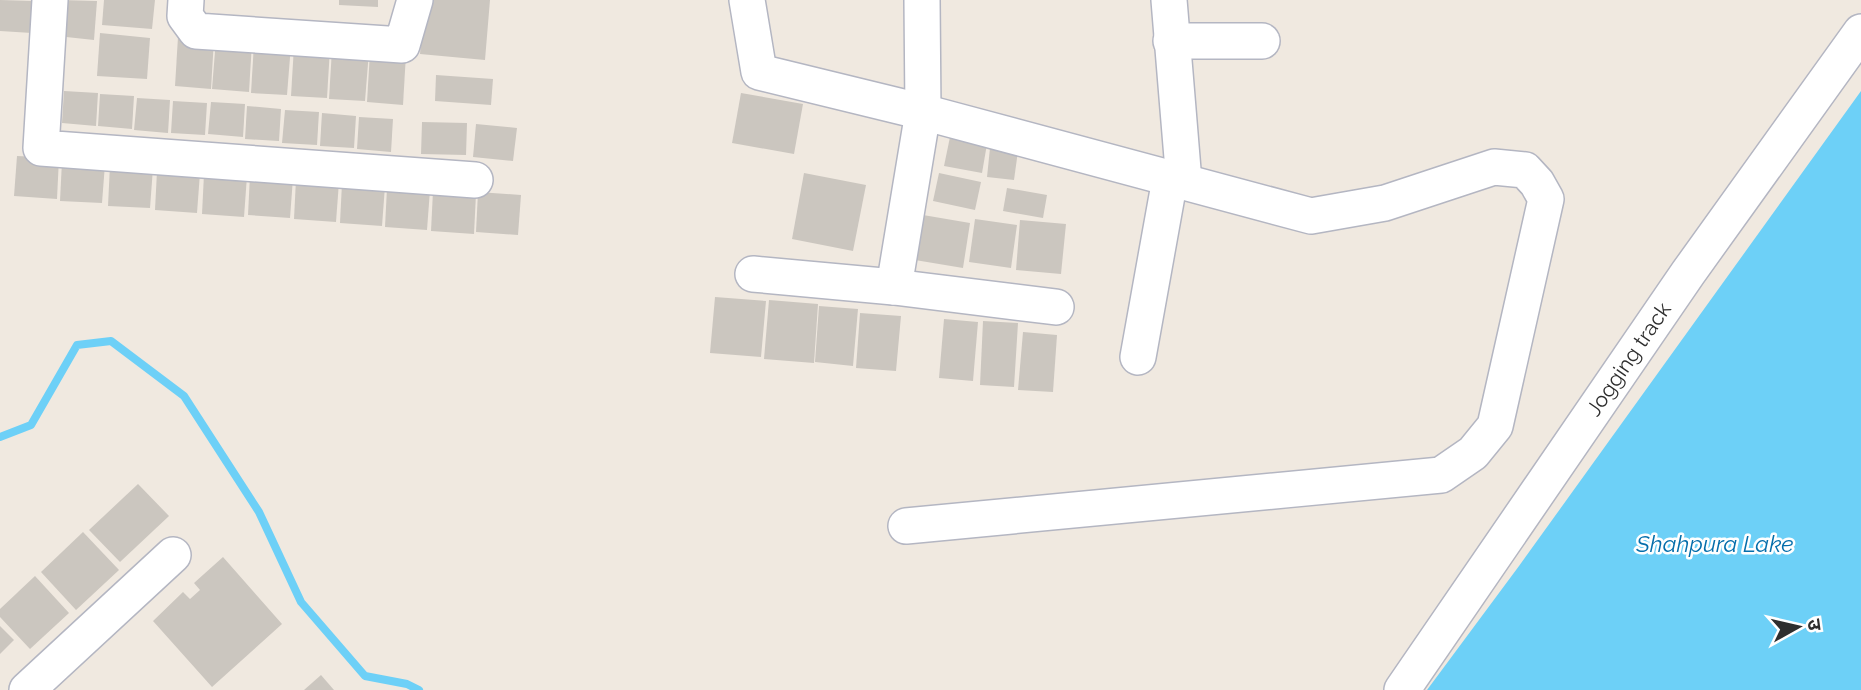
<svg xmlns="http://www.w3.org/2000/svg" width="1861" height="690" viewBox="0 0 1861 690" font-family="Raleway,'Noto Sans Devanagari',sans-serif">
<rect width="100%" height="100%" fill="#f0e9e0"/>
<polygon fill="#6dd0f7" points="1861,91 1861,690 1427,690 1519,566"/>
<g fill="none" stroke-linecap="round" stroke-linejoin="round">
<polyline stroke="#6dd0f7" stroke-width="8" points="0,437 31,425 77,345 111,341 184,396 259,512 301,602 365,676 407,684 419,690"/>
</g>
<g fill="#cbc6bf">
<polygon points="0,0 34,1 32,33 0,31"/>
<polygon points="60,0 97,1 94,40 57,36"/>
<polygon points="104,0 155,0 152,29 102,25"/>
<polygon points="339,0 378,0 378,7 339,5"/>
<polygon points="425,0 490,0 485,60 420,54"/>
<polygon points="100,33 150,38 147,79 97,76"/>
<polygon points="178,37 214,39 211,89 175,86"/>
<polygon points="216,39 252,42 249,92 212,89"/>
<polygon points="254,43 291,45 287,95 251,93"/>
<polygon points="294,46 330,48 327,98 291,96"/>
<polygon points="332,49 369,51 365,101 329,99"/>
<polygon points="370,52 406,54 403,105 367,102"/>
<polygon points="436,75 493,79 491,105 435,101"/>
<polygon points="64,91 98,93 96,126 62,123"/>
<polygon points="741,93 803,104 794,154 732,143"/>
<polygon points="100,94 134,96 132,129 98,126"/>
<polygon points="137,98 170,100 168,133 134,130"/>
<polygon points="173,101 207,103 205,135 171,133"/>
<polygon points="211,102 245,104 243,137 208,134"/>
<polygon points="247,106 281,109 279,141 245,139"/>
<polygon points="285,110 319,112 317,145 282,143"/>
<polygon points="322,113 356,116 354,148 320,146"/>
<polygon points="359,117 393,119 391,152 357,149"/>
<polygon points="422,122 467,123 466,155 421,154"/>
<polygon points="476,124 517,128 513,161 473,157"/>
<polygon points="950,137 987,144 982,173 944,166"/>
<polygon points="990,148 1018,151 1014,180 987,177"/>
<polygon points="17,156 59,158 57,199 14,196"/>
<polygon points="62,161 105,164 102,203 60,201"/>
<polygon points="110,165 153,168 150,208 108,206"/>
<polygon points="157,171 200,173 197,213 155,210"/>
<polygon points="804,173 866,185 853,251 792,239"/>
<polygon points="939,173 981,182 975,210 933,201"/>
<polygon points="204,174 247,176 244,217 202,214"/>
<polygon points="250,175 293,178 290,218 248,215"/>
<polygon points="296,179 339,182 336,222 294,219"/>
<polygon points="342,183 385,186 382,226 340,223"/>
<polygon points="387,188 430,190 427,230 385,227"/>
<polygon points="1007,188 1047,195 1043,218 1003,211"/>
<polygon points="433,191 476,194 474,234 431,231"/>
<polygon points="478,192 521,195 518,235 476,232"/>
<polygon points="923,215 970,223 963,268 915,260"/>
<polygon points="975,219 1017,225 1011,268 969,262"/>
<polygon points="1020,220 1066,224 1061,274 1016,270"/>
<polygon points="715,297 766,301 761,357 710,353"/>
<polygon points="769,300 818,304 814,363 764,359"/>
<polygon points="819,306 858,309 853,366 815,362"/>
<polygon points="860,313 901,316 896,371 856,368"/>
<polygon points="944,319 978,322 973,381 939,378"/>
<polygon points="983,321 1018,323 1014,387 980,385"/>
<polygon points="1023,332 1057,335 1053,392 1018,390"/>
<polygon points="138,484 169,516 120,562 89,530"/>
<polygon points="83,532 119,570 76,610 41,572"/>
<polygon points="223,557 282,624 212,687 153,621 183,592 190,599 200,590 194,583"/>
<polygon points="35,576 69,613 30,649 0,617 0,609"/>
<polygon points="0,626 14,640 0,654"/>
<polygon points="321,675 334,690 304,690"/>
</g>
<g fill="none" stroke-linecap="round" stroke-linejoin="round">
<g stroke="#b4b6c2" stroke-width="38">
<g id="minor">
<polyline points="50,0 41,148 475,180"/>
<polyline points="186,0 185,16 196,31 402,45 415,0"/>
<polyline points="747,0 759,72 923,112 1311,216 1385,203 1494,167 1525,170 1537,183 1546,199 1495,426 1473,453 1441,475 906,526"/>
<polyline points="1169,0 1184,182"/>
<polyline points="1171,41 1262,41"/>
<polyline points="753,274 894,287 1056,307"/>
<polyline points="894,287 923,112 922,0"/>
<polyline points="1138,357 1170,179"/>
<polyline points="27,690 173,555"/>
<path id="s1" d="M 1402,690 L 1688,273 L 1861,32"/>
</g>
</g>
<use href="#minor" stroke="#fff" stroke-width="35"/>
</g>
<g text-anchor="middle" stroke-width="5" stroke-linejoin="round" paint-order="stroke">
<g font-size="21" fill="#2e2e2e" stroke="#fff">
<text dy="7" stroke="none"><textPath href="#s1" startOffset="401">Jogging track</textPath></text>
</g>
<g font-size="23" font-style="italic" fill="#046eab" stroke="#fff">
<text x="1715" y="552">Shahpura Lake</text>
</g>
</g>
<g transform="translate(1798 627) rotate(82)" stroke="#ffffff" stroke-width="5" paint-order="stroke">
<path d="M0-5L12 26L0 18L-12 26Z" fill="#2e2e2e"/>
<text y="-10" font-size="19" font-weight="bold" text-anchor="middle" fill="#2e2e2e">उ</text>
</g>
</svg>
